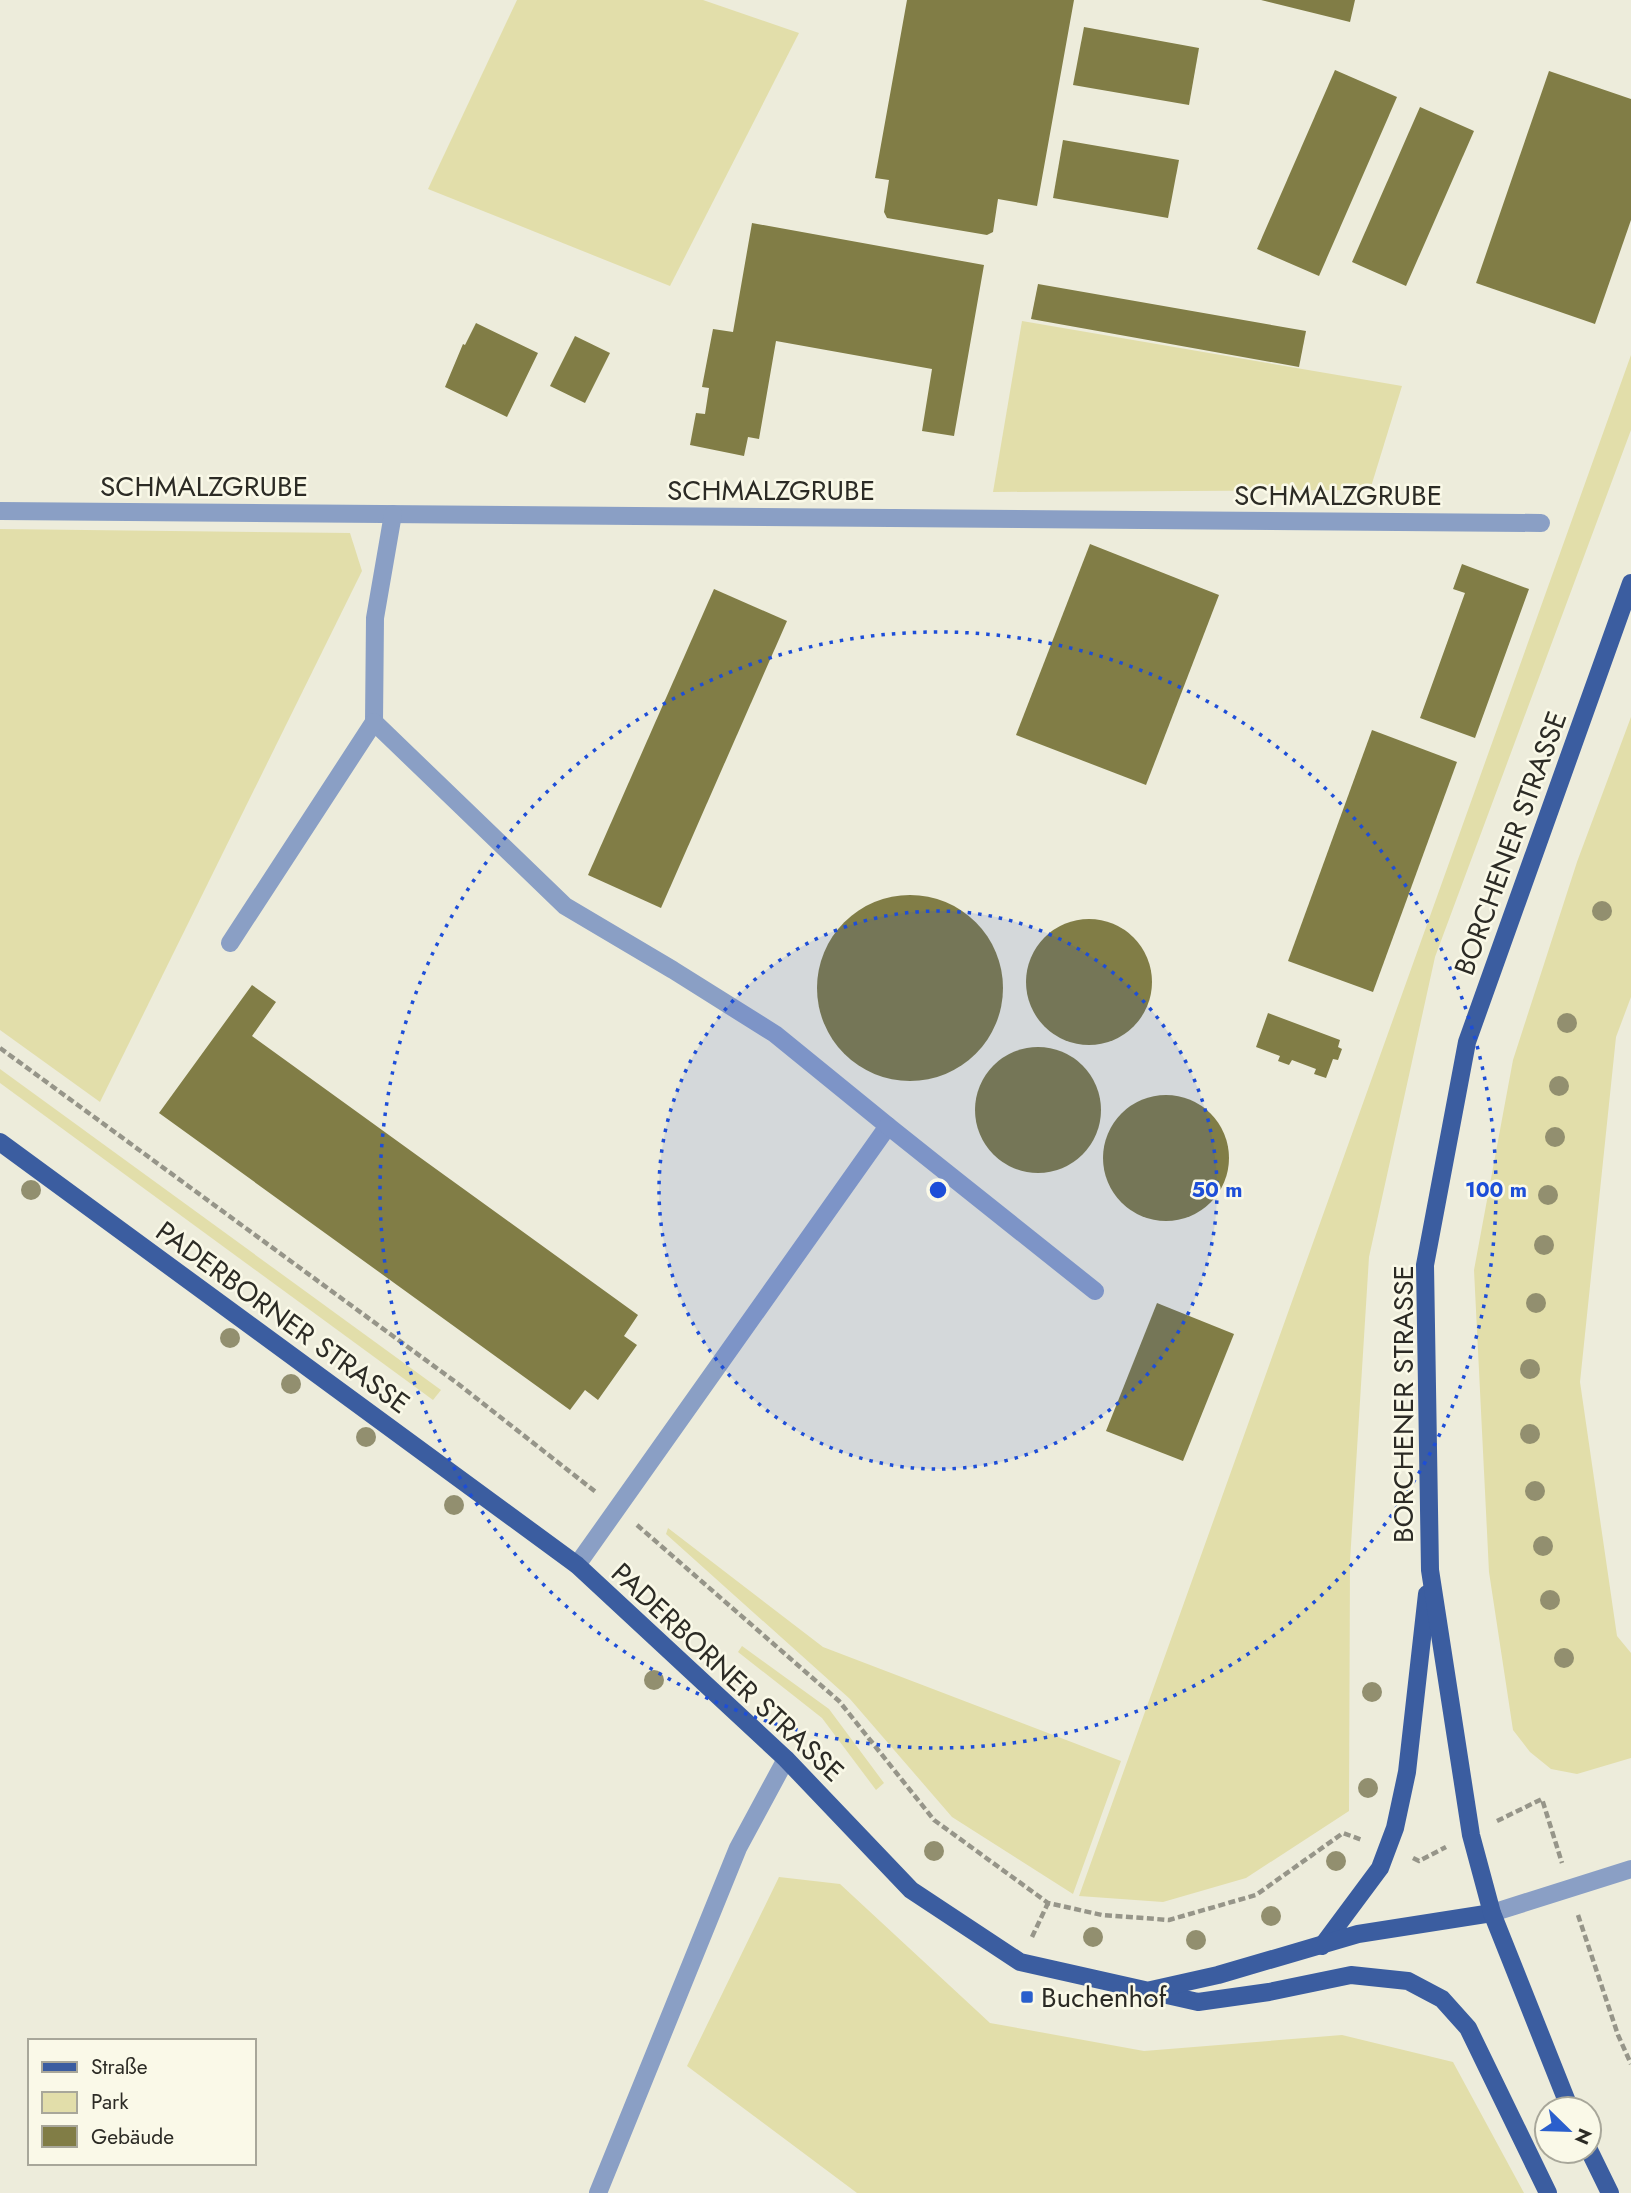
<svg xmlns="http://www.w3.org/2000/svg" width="1631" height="2193" viewBox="0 0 1631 2193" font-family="Jost,sans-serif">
<rect width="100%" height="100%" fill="#edecdb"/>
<g fill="#e2deaa">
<polygon points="517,0 703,0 799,33 670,286 428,189"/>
<polygon points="1022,321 1402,386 1370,490 993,492"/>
<polygon points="1631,355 1631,430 1435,957 1369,1257 1350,1561 1349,1811 1246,1878 1163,1902 1079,1896"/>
<polygon points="0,529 350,533 362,571 100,1102 0,1030"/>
<polygon points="1631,717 1631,997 1616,1037 1580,1382 1617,1636 1631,1653 1631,1758 1577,1774 1551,1769 1530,1752 1513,1730 1489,1572 1474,1270 1513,1060 1577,862"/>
<polygon points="0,1069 441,1390 433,1400 0,1083"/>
<polygon points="668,1528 823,1647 1121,1761 1073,1894 952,1817 850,1699 666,1534"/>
<polygon points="742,1646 829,1709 884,1783 876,1790 822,1718 738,1652"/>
<polygon points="779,1877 840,1884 990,2023 1144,2051 1342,2035 1453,2062 1524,2193 857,2193 687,2066"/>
</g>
<g fill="#817d46">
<polygon points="907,0 1074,0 1037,206 998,199 993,232 987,235 887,218 884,212 889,180 875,178"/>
<polygon points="1261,0 1355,0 1350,22"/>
<polygon points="1084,27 1199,48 1189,105 1073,85"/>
<polygon points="1335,70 1397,97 1319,276 1257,249"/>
<polygon points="1549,71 1631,99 1631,220 1595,324 1476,283"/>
<polygon points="1420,107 1474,131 1406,286 1352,262"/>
<polygon points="1063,140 1179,160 1168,218 1053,198"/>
<polygon points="752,223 984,265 954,436 922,431 932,369 776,341 759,439 748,437 744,456 690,445 696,413 705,414 709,388 702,387 713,329 733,332"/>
<polygon points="1038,284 1306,331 1299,367 1031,319"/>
<polygon points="476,323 538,353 507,417 445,387 463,344 465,345"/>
<polygon points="575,336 610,353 585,403 550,386"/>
<polygon points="1090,544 1219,595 1146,785 1016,735"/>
<polygon points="1462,564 1529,589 1475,738 1420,718 1465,593 1453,589"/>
<polygon points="714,589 787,621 661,908 588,875"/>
<polygon points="1372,730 1457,762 1373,992 1288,961"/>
<circle cx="910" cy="988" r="93"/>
<circle cx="1089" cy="982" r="63"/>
<polygon points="252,985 276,1002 252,1036 638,1315 624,1336 637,1345 598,1400 585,1390 570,1410 159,1113"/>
<polygon points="1268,1013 1340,1040 1338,1047 1342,1049 1338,1060 1333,1059 1326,1078 1314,1074 1316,1069 1292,1060 1289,1065 1278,1061 1280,1056 1256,1047"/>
<circle cx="1038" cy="1110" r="63"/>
<circle cx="1166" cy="1158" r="63"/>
<polygon points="1157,1303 1234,1334 1183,1461 1106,1431"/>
</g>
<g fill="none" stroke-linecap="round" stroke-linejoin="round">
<g stroke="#969589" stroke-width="4.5" stroke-dasharray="7 3.5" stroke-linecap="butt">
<polyline points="0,1048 457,1383 597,1493"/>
<polyline points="637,1525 839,1701 934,1820 1048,1903 1102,1915 1169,1920 1256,1895 1343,1833 1362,1840"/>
<polyline points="1497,1821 1542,1799 1562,1863"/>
<polyline points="1413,1858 1419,1861 1446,1847"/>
<polyline points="1578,1915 1618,2035 1631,2064"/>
<polyline points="1032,1937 1048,1903"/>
</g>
<g stroke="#8a9fc5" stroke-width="18">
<polyline points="0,511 1541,523"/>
<polyline points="393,514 375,618 374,722 565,906 673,970 775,1034 888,1126 577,1565"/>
<polyline points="230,943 374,722"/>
<polyline points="888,1126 1095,1291"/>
<polyline points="1492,1913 1631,1869"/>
<polyline points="598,2193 738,1848 786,1759"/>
</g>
<g stroke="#3b5da0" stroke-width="18">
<polyline points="0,1142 577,1565 786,1759 911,1890 1020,1962 1198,2002 1269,1992 1351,1975 1408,1981 1442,1999 1468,2028 1548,2193"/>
<polyline points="1322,1946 1380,1868 1395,1828 1407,1772 1427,1594"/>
<polyline points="1151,1990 1218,1975 1358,1934 1492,1913"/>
<polyline points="1570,2109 1492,1913 1471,1835 1430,1570 1425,1265 1467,1042 1631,583"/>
<polyline points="1589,2150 1610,2193"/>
</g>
</g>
<g fill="#928f6f">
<circle cx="1602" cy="911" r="10"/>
<circle cx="1567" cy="1023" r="10"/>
<circle cx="1559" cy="1086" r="10"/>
<circle cx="1555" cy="1137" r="10"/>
<circle cx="31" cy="1190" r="10"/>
<circle cx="1548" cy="1195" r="10"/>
<circle cx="1544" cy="1245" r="10"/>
<circle cx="1536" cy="1303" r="10"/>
<circle cx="230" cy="1338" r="10"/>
<circle cx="1530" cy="1369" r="10"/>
<circle cx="291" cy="1384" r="10"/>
<circle cx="1530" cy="1434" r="10"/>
<circle cx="366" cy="1437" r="10"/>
<circle cx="1535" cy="1491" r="10"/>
<circle cx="454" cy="1505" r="10"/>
<circle cx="1543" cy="1546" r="10"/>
<circle cx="1550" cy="1600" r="10"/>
<circle cx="1564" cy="1658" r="10"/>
<circle cx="654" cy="1680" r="10"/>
<circle cx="1372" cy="1692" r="10"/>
<circle cx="1368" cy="1788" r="10"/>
<circle cx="934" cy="1851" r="10"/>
<circle cx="1336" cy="1861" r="10"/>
<circle cx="1271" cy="1916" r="10"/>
<circle cx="1093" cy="1937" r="10"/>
<circle cx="1196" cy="1940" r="10"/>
</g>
<circle cx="938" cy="1190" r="279" fill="#1d4ed8" fill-opacity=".12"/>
<g fill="none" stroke="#1d4ed8" stroke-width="3.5" stroke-dasharray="3.5 7">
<circle cx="938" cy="1190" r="279"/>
<circle cx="938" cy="1190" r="558"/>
</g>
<rect fill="#2a5fcc" stroke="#faf9e8" stroke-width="2.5" x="1020" y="1990" width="14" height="14" rx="3.5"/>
<g text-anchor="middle" stroke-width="5" stroke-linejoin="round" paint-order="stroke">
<g font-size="28" fill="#2c2b25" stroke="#faf9e8">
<text x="204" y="496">SCHMALZGRUBE</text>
<text x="771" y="500">SCHMALZGRUBE</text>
<text x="1338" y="505">SCHMALZGRUBE</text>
<text transform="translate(1510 843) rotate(-70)" y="10">BORCHENER STRASSE</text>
<text transform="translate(283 1317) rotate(36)" y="10">PADERBORNER STRASSE</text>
<text transform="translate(1403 1404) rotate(-90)" y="10">BORCHENER STRASSE</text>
<text transform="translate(728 1672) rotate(43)" y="10">PADERBORNER STRASSE</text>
</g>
<g font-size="28" fill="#2c2b25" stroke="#faf9e8" text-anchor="start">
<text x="1041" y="2007">Buchenhof</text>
</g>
</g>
<circle cx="938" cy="1190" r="10" fill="#1d4ed8" stroke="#faf9e8" stroke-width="3.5"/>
<g font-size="21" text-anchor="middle" font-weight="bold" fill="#1d4ed8" stroke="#faf9e8" stroke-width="5" stroke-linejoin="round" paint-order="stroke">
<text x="1217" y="1197">50 m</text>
<text x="1496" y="1197">100 m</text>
</g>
<rect x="28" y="2039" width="228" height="126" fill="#faf9e8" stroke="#a8a79a" stroke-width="2"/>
<rect x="42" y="2062" width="35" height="10" fill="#3b5da0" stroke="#a8a79a" stroke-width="2"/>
<text x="91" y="2074" font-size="21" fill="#2c2b25">Straße</text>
<rect x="42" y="2092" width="35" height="21" fill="#e2deaa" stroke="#a8a79a" stroke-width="2"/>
<text x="91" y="2109" font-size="21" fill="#2c2b25">Park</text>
<rect x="42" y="2126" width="35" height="21" fill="#817d46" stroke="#a8a79a" stroke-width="2"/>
<text x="91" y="2144" font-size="21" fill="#2c2b25">Gebäude</text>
<g transform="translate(1568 2130) rotate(113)"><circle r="33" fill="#faf9e8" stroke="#a8a79a" stroke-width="2"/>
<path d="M0-5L12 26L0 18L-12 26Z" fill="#2a5fcc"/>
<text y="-10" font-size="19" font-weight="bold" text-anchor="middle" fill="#2c2b25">N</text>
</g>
</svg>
